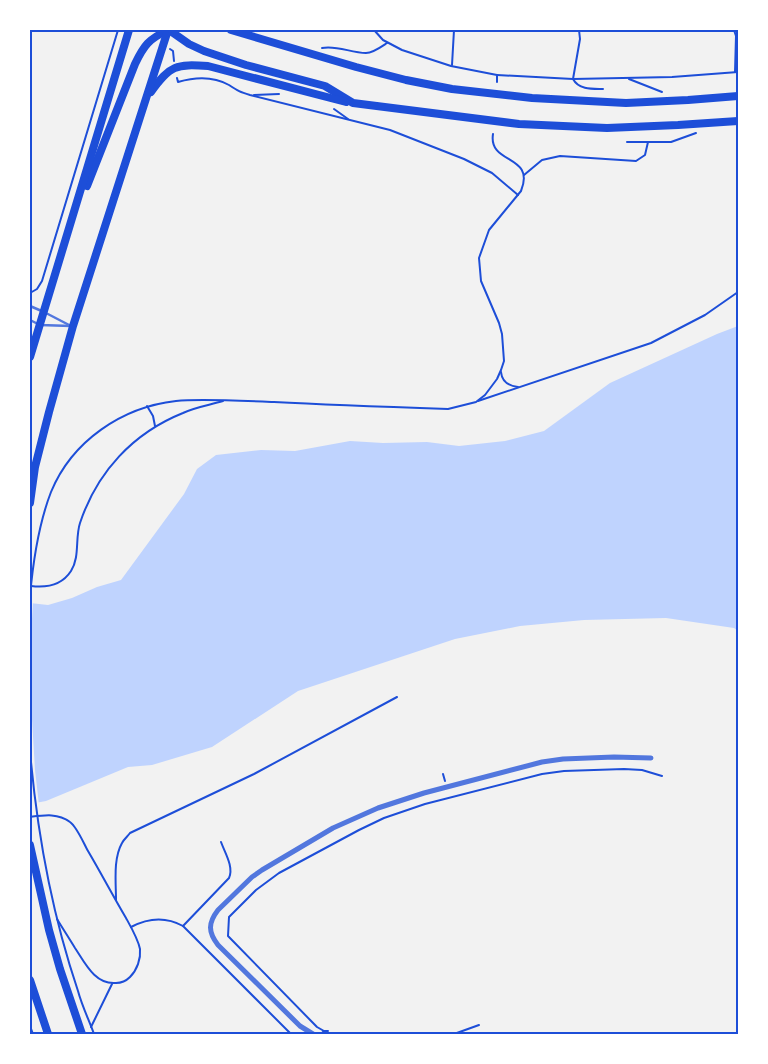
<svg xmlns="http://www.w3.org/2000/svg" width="768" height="1064" viewBox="0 0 768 1064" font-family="Manrope,sans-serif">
<rect width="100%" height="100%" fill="#f2f2f2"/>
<polygon fill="#bfd3fe" points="738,326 738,631 734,628 666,618 584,620 520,626 455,639 298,691 212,747 152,765 128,767 46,801 30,804 30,603 48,605 72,598 97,587 121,580 184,494 197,469 216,455 261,450 295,451 350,441 383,443 427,442 459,446 505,441 544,431 610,383 717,334"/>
<polygon fill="#f2f2f2" points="30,600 33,601 31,636 31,702 35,770 39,805 30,807"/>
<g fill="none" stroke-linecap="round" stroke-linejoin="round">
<g stroke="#1d4ed8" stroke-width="2">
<polyline points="374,30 383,40 402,50 451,66 497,75 497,82"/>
<path d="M 579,30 L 580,39 L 573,79 C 579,90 592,89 603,89"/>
<polyline points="734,30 736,36 735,72"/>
<path d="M 322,48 C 337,45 351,53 366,53 C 373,53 381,47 387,43"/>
<polyline points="170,49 173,51 174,61"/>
<polyline points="452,65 454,30"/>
<polyline points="497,75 573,79 672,77 738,72"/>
<path d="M 177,78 L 178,82 C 195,77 213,76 229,85 C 238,91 240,92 250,95 L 390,130 L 464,159 L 492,173 L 518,195"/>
<polyline points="629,79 662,92"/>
<polyline points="254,95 279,94"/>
<polyline points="334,109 348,119"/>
<polyline points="648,142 671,142 696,133"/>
<polyline points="524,175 542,160 560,156 636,161 645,155 648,142 627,142"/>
<polyline points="30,293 37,289 42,281 118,30"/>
<path d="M 501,372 C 502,382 509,386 518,387"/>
<polyline points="478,401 651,343 705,315 738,292"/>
<polyline points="147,406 153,416 155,426"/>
<path d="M 31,586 C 47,588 62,585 71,571 C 80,557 75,538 80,523 C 97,472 133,433 183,413 C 195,407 210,405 223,401"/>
<path d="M 30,596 C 33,562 39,523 51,492 C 72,441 122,407 176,401 C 185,400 194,400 203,400 C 227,400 250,401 274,402 C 332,405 390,407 448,409 L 476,402 L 485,395 L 497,379 L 501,370 L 504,361 L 502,334 L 499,323 L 481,281 L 479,258 L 489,230 L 521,191 C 536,154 488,165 493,134"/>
<path d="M 30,751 C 37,832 52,914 78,991 C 82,1006 89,1020 94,1034"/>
<polyline points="443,774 445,781"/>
<path d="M 30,817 C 45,815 58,813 70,822 C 77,827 84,844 88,851 C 101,873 113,896 126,918 C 131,927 138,939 140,949 C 141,959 137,970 130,977 C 126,981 122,983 116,983 C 95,985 85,963 75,948 C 69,938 63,929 57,919"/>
<path d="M 116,900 C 116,882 113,859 122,843 C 124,839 128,836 130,833 L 254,774 L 397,697"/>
<polyline points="183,926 291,1034"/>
<path d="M 131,927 C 148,918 165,916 183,926 L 229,878 C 234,867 225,853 221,842"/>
<polyline points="30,1026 33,1034"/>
<polyline points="91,1027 112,984"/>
<polyline points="324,1031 317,1027 228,936 229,917 256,890 279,873 359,830 384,818 425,804 542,774 564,771 624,769 642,770 662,776"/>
<polyline points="321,1034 324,1031 328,1031"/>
<polyline points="454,1034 479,1025"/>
</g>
<g stroke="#5277de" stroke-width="2.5">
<polyline points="30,306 44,312 71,326"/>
<polyline points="30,320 40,325 71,326"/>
</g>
<path stroke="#5277de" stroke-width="5" d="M 313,1034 L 300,1026 L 218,945 C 208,932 208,923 218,910 L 252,877 L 262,870 L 333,828 L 378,808 L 424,793 L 542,762 L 563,759 L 614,757 L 651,758"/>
<g stroke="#1d4ed8" stroke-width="8">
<polyline points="169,30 189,44 204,51 246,65 325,86 353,103 519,124 607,128 678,125 738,121"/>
<polyline points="231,30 356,67 406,80 452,89 532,98 626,103 688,100 738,96"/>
<path d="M 151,92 C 170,65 176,64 208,66 L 346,102"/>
<path d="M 87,186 L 135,64 C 144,45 149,39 168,30"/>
<polyline points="30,357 129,30"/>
<polyline points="30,503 35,467 49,412 73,326 168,30"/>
<polyline points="30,845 49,930 60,969 82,1034"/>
<polyline points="30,980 48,1034"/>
</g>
</g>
<rect width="768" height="1064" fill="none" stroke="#ffffff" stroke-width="62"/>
<rect x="31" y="31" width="706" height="1002" fill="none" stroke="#1d4ed8" stroke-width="2"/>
</svg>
